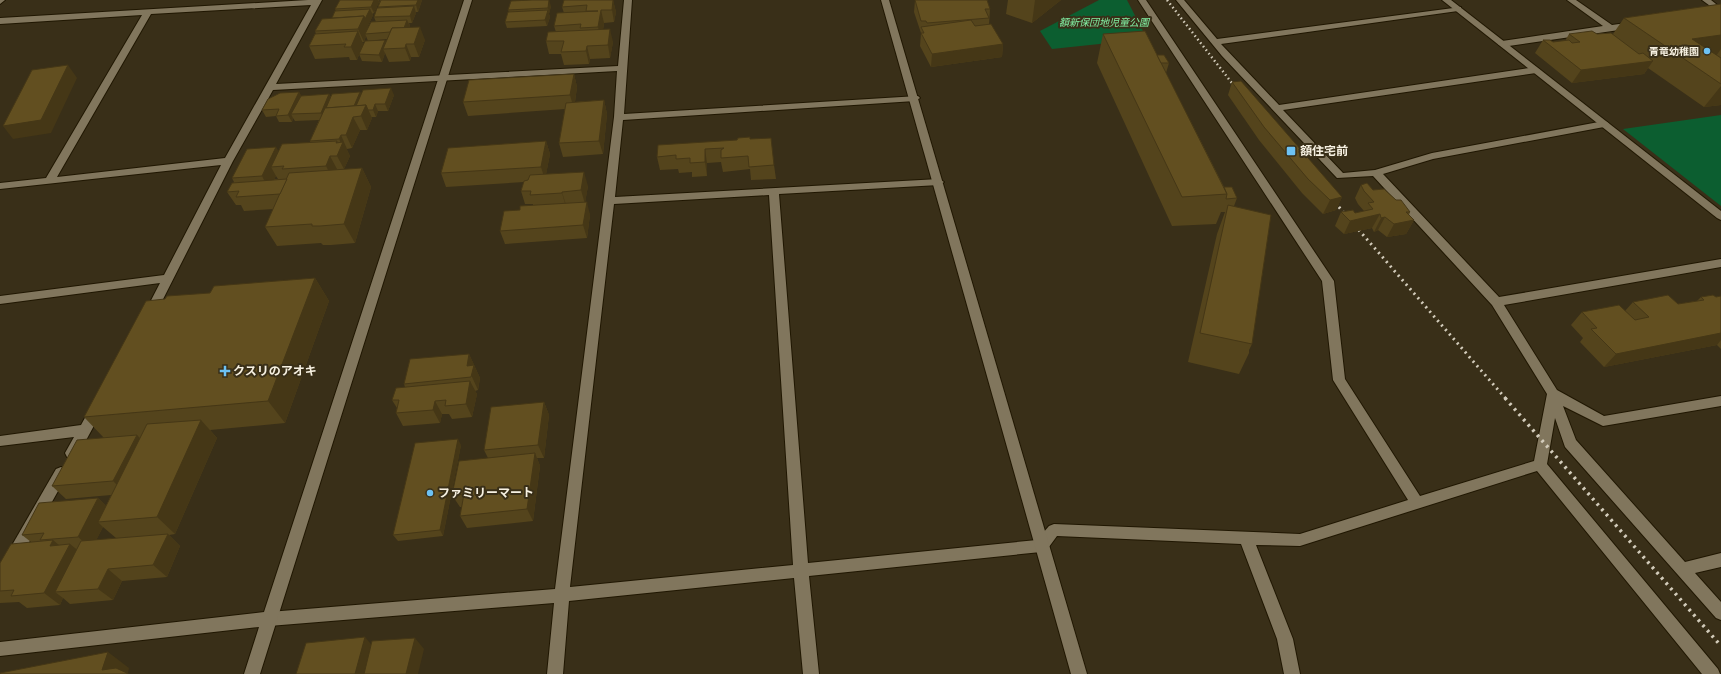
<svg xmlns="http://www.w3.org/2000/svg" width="1721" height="674" viewBox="0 0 1721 674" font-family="Lora,'Noto Sans JP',serif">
<rect width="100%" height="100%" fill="#392f18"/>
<g fill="#0c5e30">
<polygon points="1099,0 1127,0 1147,39 1052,49 1040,31"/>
<polygon points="1721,115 1721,206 1623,129"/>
</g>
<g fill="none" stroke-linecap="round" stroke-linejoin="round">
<g stroke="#201702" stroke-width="2">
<g id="street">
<polygon points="0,0 5,0 0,4"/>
<path d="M 308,0 L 322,0 L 276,84 L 618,66 L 624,0 L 632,0 L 624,114 L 918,96 L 920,98 L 915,101 L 623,120 L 615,197 L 939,179 L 944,182 L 939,185 L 779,194 L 808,563 L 1037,540 L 1049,526 L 1054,524 L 1300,534 L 1408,500 L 1333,380 L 1322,281 L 1138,0 L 1146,0 L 1334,281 L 1345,379 L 1420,496 L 1534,461 L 1547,394 L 1492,305 L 1373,176 L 1337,178 L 1222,56 L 1176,0 L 1184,0 L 1217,39 L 1461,7 L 1461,11 L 1458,11 L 1221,44 L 1279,105 L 1536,67 L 1540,70 L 1536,73 L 1283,110 L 1343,173 L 1375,170 L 1432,153 L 1604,121 L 1607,122 L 1609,124 L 1607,126 L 1604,127 L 1433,159 L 1383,174 L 1499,297 L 1721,259 L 1721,267 L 1504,305 L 1557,390 L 1604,416 L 1721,396 L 1721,406 L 1603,426 L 1563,406 L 1576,440 L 1685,562 L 1721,553 L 1721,567 L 1695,573 L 1721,602 L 1721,620 L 1716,618 L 1565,447 L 1555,418 L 1547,464 L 1718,669 L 1720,674 L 1702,674 L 1537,471 L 1300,546 L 1256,545 L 1293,639 L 1300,674 L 1284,674 L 1277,639 L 1241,544 L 1057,536 L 1046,551 L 1041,552 L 809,576 L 819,674 L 803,674 L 794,578 L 569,601 L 563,674 L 547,674 L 554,603 L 269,626 L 264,624 L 261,619 L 264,614 L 269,612 L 555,589 L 614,117 L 617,71 L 273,90 L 233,161 L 154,317 L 146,317 L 144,314 L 160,283 L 0,304 L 0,296 L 164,275 L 221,165 L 0,189 L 0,183 L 46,178 L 142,15 L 0,24 L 0,18 ZM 311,5 L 225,158 L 57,177 L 151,14 ZM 769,195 L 793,565 L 570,587 L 614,204 Z"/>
<polygon points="1567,0 1576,0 1612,25 1633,22 1637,25 1633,28 1502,47 1498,44 1502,41 1603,26"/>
<polygon points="1702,0 1711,0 1721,8 1721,14"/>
<polygon points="97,404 102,405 103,409 77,457 72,458 67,457 65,453 74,437 0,446 0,436 81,425 92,405"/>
<polygon points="61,467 66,469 68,473 66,477 5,585 0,587 0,566 56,469"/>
</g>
</g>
<g stroke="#201702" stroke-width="2">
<g id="secondary">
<polygon points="464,0 472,0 260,674 244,674 259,627 0,656 0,642 264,612"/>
<polygon points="881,0 889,0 1087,674 1071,674"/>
<polygon points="1442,0 1451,0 1721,211 1721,220 1717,218"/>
</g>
</g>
<use href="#street" fill="#81765d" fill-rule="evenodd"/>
<use href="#secondary" fill="#81765d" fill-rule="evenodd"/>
<polyline stroke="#d3ccbb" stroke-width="2.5" stroke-dasharray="1.5 3" stroke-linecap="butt" points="1167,0 1239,92"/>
<polyline stroke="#d3ccbb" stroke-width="3" stroke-dasharray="2 4" stroke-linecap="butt" points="1331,198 1506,399"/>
<polyline stroke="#d3ccbb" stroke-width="3.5" stroke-dasharray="2.5 4.5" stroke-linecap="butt" points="1505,398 1721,646"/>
</g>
<g fill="#54441c" fill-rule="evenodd">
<path d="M 340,0 L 422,0 L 418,12 L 416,12 L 416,13 L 412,23 L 409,23 L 410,26 L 409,27 L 425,40 L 419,57 L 411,57 L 410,61 L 389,62 L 385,53 L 382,62 L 362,61 L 359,54 L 385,40 L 386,42 L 387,39 L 368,41 L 366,36 L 364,42 L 362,42 L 363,44 L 357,60 L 350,60 L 349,57 L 315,59 L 309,46 L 316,34 L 315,31 L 332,18 L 336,11 L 335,9 ZM 380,0 L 378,7 L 378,8 L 374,17 L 376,22 L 368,27 L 368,26 L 373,15 L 372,14 L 374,13 L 379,2 L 378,1 Z"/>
<polygon points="613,0 616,12 614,22 604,23 603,30 613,42 610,58 590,59 589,64 564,65 561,54 549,54 546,41 556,32 554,26 564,13 562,7"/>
<polygon points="915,0 987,0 990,9 989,25 1003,44 1002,57 931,67 920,46 921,33 914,12"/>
<polygon points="1008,0 1061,0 1032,23 1006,14"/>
<polygon points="1721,4 1721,105 1704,107 1648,68 1644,74 1572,83 1535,53 1543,40 1553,42 1565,41 1569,34 1613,34 1624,18"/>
<polygon points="551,6 549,14 550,17 547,26 507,28 505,22 509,12 508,10"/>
<polygon points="1103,34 1157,55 1169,63 1166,73 1224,187 1237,198 1234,206 1252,344 1249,350 1249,353 1239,374 1188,362 1217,234 1225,212 1221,212 1216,224 1172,226 1097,63"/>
<polygon points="574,74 577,87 575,102 604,100 607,114 603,154 563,157 559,143 565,109 468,116 463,102"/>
<polygon points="1232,82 1342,197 1336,210 1323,214 1302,193 1259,140 1228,95"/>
<path d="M 299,92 L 301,96 L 329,94 L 331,97 L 360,92 L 361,94 L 394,95 L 388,111 L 378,111 L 376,117 L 371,117 L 372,118 L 367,130 L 360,130 L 352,148 L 347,149 L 347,150 L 350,156 L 344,169 L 337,170 L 362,168 L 371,187 L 355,243 L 331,245 L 323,245 L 321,243 L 277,246 L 265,227 L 274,209 L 244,211 L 241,205 L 236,205 L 227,192 L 234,182 L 232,178 L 279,151 L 310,143 L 310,141 L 319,120 L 295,121 L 293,118 L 292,122 L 279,122 L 276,116 L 266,117 L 262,110 ZM 276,176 L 278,179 L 274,179 Z"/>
<polygon points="750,139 774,165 776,179 751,180 750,169 723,172 721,162 707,163 707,176 692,177 692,172 679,173 678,169 660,170 657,157"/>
<polygon points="546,141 550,154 546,174 588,186 585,202 590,215 587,238 505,244 500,231 520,210 533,205 533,204 525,204 521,191 524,182 446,187 441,173"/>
<polygon points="1361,185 1373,190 1396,200 1410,212 1409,215 1414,220 1406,234 1387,237 1378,230 1374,232 1372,228 1344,234 1335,226 1341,212 1355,213 1364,211 1358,204 1355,198"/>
<path d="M 315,278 L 329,301 L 285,423 L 210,430 L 217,438 L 175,534 L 169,535 L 180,546 L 167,577 L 122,581 L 113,600 L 70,604 L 63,598 L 60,605 L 27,608 L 19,602 L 0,603 L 0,563 L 31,542 L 22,535 L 98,498 L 106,506 L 111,495 L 66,499 L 52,486 L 104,438 L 84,417 L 165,299 ZM 103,527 L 116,538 L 96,540 Z"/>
<polygon points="1721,296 1721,349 1717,345 1604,367 1580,342 1583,338 1571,325 1582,312 1625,311 1633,302 1678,304 1697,301 1701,297 1716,297"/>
<polygon points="469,354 480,378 478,390 475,391 477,394 472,417 452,419 449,414 442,414 440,423 403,426 396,413 397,408 392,400 405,387 404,384"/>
<polygon points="544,402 549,415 544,458 537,458 540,466 533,521 467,528 460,516 462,507 460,507 452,495 488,458 484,450"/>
<polygon points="461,445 443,536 398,541 393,535"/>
</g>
<g fill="#453716">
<polygon points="374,0 378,0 379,2 374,13 371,7"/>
<polygon points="418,0 422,0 418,12 416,5"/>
<polygon points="549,0 551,6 549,14 548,8"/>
<polygon points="613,0 616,12 614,22 612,10"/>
<polygon points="1035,0 1061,0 1032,23"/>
<polygon points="414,6 416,13 412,23 410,16"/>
<polygon points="370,9 373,15 368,26 369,29 365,34 366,36 364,42 358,29 364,16"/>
<polygon points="548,10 550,17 547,26 545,20"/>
<polygon points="601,10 604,23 601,40 598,27"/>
<polygon points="407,20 410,26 405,38 403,32"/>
<polygon points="420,27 425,40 419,57 414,44"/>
<polygon points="610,29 613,42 610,58 608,45"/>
<polygon points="358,31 363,44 357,60 351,47"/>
<polygon points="1721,35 1721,49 1716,56 1692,39"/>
<polygon points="385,40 388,46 383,49 385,53 382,62 379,55"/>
<polygon points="406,44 411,57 410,61 405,48"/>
<polygon points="1003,44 1002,57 931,67 932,54"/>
<polygon points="587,46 590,59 589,64 586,51"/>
<polygon points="1653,61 1644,74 1572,83 1581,70"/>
<polygon points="68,65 77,78 51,133 13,139 3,126"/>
<polygon points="574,74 577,87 574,109 570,95"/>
<polygon points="1721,86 1721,105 1704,107"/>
<polygon points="391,88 394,95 388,111 385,104"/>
<polygon points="299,92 303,99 291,114 293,118 292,122 288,115"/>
<polygon points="360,92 363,99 352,111"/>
<polygon points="329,94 333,101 324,119 321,113"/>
<polygon points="604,100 607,114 603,154 599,141"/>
<polygon points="375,104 378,111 376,117 373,110"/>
<polygon points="366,105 372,118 367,130 361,116"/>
<polygon points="353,117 360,130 352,148 346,135"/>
<polygon points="341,135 347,149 347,150 350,156 344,169 337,156 336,143 337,141 340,149 342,145 339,139"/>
<polygon points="546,141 550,154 545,180 541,167"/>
<polygon points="276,147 284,160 271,167 276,176 269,190 262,176"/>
<polygon points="705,149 707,163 707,176 705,162"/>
<polygon points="330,156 337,169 333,180 326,166"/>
<polygon points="362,168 371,187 355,243 344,224"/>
<polygon points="584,172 588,186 585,204 581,190"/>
<polygon points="562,192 566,205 566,207 562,193"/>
<polygon points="1342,197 1336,210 1323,214 1330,200"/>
<polygon points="587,202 590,215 587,238 583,225"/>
<polygon points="1380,214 1372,228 1344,234 1350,221"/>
<polygon points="1385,217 1378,230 1374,232 1381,218"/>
<polygon points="1414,220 1406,234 1387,237 1394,224"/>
<polygon points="315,278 329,301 285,423 268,401"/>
<polygon points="1721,333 1721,340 1717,345 1604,367 1616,354"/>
<polygon points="469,354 480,378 478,390 467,366"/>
<polygon points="470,381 477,394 472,417 466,404"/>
<polygon points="435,401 442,414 440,423 433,410"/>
<polygon points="544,402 549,415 544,458 538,445"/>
<polygon points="201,420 217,438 175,534 157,517"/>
<polygon points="137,435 149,448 126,494 113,481"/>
<polygon points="458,439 461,445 443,536 440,530"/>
<polygon points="535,453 540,466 533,521 527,509"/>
<polygon points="98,498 111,510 98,522 103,527 92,549 78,537"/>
<polygon points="168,534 180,546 167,577 153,565"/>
<polygon points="53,540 66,551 70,544 85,556 55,592 63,598 60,605 44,593 50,546"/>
<polygon points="108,569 122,581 113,600 98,589"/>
<polygon points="365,637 375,649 368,674 355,674"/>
<polygon points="415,638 424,649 418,674 406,674"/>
<polygon points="108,652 129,668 128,673 129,674 109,674 102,670"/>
</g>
<g fill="#624f20" stroke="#453716">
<polygon points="340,0 374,0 371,7 335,9"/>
<polygon points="381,0 418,0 416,5 378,7"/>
<polygon points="532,0 549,0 548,8 508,10 511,1"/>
<polygon points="564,0 613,0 612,10 601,10 598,27 580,28 581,24 554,26 557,13 598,11 586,11 587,5 562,7"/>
<polygon points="915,0 987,0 990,9 985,9 989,18 927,23 926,21 921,21"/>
<polygon points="1721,4 1721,35 1692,39 1721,58 1721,84 1624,18"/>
<polygon points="414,6 410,16 374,17 377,8"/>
<polygon points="370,9 365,19 364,16 332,18 335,11"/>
<polygon points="548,10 545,20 505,22 508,12"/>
<polygon points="364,16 358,29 315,31 322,19"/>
<polygon points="407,20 404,28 392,28 390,32 365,34 371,22"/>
<polygon points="971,20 975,26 991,24 1003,44 932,54 921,33 924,33 921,27"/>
<polygon points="420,27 414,44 406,44 405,48 383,49 392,28"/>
<polygon points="610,29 608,45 587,46 586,51 561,52 564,41 546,41 548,32"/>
<polygon points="358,31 351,47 344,47 346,44 309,46 315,34"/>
<polygon points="1145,31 1227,194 1182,197 1103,34"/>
<polygon points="1592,31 1597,34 1611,33 1639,54 1643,53 1653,61 1581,70 1543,40 1550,40 1553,42 1569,40 1572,43 1580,42 1569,34"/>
<polygon points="385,40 379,55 359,54 365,41"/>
<polygon points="1157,55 1164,55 1169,63 1161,63"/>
<polygon points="68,65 41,120 3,126 32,70"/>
<polygon points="574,74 570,95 463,102 469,80"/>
<polygon points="1241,81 1342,197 1330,200 1308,179 1264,127 1232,82"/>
<polygon points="391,88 385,104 375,104 373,110 368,110 366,105 356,106 363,90"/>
<polygon points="299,92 288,115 276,116 279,109 262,110 268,99 280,93"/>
<polygon points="360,92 354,106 326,108 332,94"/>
<polygon points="329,94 321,113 291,114 301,96"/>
<polygon points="604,100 599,141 559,143 566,103"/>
<polygon points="366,105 361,116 353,117 346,135 341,135 339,139 310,141 325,108"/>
<polygon points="750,137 750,139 771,138 774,165 749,167 748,156 721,158 721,150 724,148 705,149 705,162 690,163 690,158 676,159 676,155 657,157 658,145 737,140 738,138"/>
<polygon points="337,141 336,143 343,142 337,156 330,156 326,166 282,169 284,166 271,167 282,144"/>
<polygon points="546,141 541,167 441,173 448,148"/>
<polygon points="276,147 262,176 232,178 247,149"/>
<polygon points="362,168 344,224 320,226 312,226 312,224 265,227 289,173"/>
<polygon points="584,172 581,190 562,192 562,193 530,195 531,191 521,191 524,181 528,180 530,175"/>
<polygon points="287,179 280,194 236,197 239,191 227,192 232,183"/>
<polygon points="1367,183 1373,190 1384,189 1396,200 1401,200 1410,212 1406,212 1414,220 1394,224 1385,217 1381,218 1380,214 1350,221 1341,212 1353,210 1355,213 1373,209 1368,203 1374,202 1364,191 1361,185"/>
<polygon points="1224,187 1232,187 1237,198 1226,199 1227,194"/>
<polygon points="587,202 583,225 500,231 504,211 520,210 520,206"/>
<polygon points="1228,205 1271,215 1252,344 1200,333"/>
<polygon points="315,278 268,401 84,417 146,301 165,299 167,296 210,293 214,286"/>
<polygon points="1668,295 1678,304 1704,300 1701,297 1713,295 1716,297 1721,296 1721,333 1616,354 1591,329 1597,328 1582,312 1619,305 1635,320 1649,317 1633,302"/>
<polygon points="469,354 467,366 474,365 471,377 404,384 410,359"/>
<polygon points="470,381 466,404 445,406 446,400 435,401 433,410 396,413 399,400 392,400 396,388"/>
<polygon points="544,402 538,445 484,450 491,407"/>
<polygon points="201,420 157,517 98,522 147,424"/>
<polygon points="137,435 113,481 52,486 77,440"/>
<polygon points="458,439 440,530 393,535 415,443"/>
<polygon points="535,453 527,509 460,516 464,494 452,495 459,461"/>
<polygon points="98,498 78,537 40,540 44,533 22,535 39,503"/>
<polygon points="168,534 153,565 108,569 98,589 55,592 81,541"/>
<polygon points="53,540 50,546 70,544 44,593 11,596 14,590 0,591 0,563 11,544"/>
<polygon points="365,637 355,674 296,674 306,643"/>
<polygon points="415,638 406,674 364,674 372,641"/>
<polygon points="108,652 102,670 116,668 127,673 127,674 0,674 0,673"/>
</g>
<g fill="#6dc2f3" stroke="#392f18" stroke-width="1.5">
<circle cx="1707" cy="51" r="4"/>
<rect x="1286" y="146" width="10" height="10" rx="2"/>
<path d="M223 365h4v4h4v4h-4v4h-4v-4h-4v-4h4z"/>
<circle cx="430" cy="493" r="4"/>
</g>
<g text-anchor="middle" stroke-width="4" stroke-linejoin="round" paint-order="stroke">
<g font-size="10" font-style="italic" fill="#80eda2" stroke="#392f18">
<text x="1104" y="26">額新保団地児童公園</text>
</g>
<g font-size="10" font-weight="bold" fill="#f7f1e2" stroke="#392f18" text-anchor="end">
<text x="1699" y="55">青竜幼稚園</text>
</g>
<g font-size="12" font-weight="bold" fill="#f7f1e2" stroke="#392f18" text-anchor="start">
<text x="1300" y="155">額住宅前</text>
<text x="233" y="375">クスリのアオキ</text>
<text x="438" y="497">ファミリーマート</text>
</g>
</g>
</svg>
